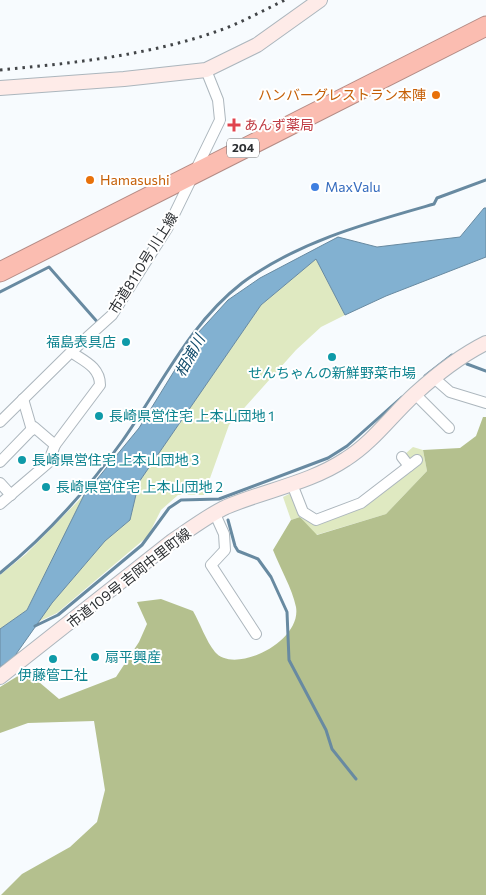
<svg xmlns="http://www.w3.org/2000/svg" width="486" height="895" viewBox="0 0 486 895" font-family="Commissioner,'Noto Sans JP',sans-serif">
<rect width="100%" height="100%" fill="#f7fbfe"/>
<g fill="#dfe9c1">
<polygon points="316,259 345,315 321,327 296,350 229,425 204,495 178,495 161,510 148,536 57,613 38,622 52,603 105,541 130,520 139,482 261,305"/>
<polygon points="413,447 423,450 427,471 386,514 316,535 300,517 291,520 283,497 291,493 300,517 317,525 362,507 411,459 405,454"/>
<polygon points="84,495 27,610 0,629 0,575 26,554"/>
</g>
<path fill="#b4c08e" d="M 483,417 L 486,417 L 486,895 L 1,895 L 22,874 L 70,847 L 97,822 L 105,790 L 94,721 L 28,723 L 0,733 L 0,687 L 26,671 L 59,699 L 116,677 L 139,642 L 147,624 L 137,602 L 161,599 L 193,611 C 200,623 206,641 215,652 C 234,675 302,642 296,607 C 292,588 280,568 273,550 L 291,520 L 300,517 L 317,535 L 386,514 L 427,471 L 423,450 L 460,448 L 476,436 Z"/>
<polygon fill="#82b1d1" stroke="#688aa1" points="484,208 486,208 486,257 386,296 345,315 316,259 261,305 139,482 130,520 105,541 52,603 14,657 0,667 0,629 27,610 84,495 139,428 197,334 228,300 260,278 338,237 377,247 460,237"/>
<g fill="none" stroke-linecap="round" stroke-linejoin="round">
<g stroke="#688aa1" stroke-width="3">
<polyline points="0,292 49,267 100,325"/>
<polyline points="467,364 486,371"/>
<polyline points="425,376 452,355"/>
<polyline points="228,520 235,546 238,551 258,559 271,577 287,612 289,660 326,730 332,749 356,779"/>
<path d="M 0,573 C 47,535 88,489 123,440 C 161,386 189,324 242,283 C 299,241 367,223 434,204 L 437,198 L 486,180"/>
<polyline points="35,626 58,615 142,545 169,508 181,500 219,499 328,458 347,446 402,397"/>
</g>
<g stroke="#acb6bd" stroke-width="12">
<g id="street">
<polyline points="434,378 450,392 486,403"/>
<polyline points="415,394 449,428"/>
<polyline points="23,399 32,430"/>
<polyline points="0,422 71,352 112,315 168,227 220,120 218,100 206,70"/>
<polyline points="402,457 409,466"/>
<polyline points="0,462 34,427 55,445"/>
<polyline points="0,483 11,495"/>
<polyline points="292,484 303,512 316,520 361,503 417,460"/>
<path d="M 0,504 L 48,463 L 55,445 L 100,385 C 100,367 84,361 71,352"/>
<polyline points="215,514 224,534 225,550 211,565 256,634"/>
</g>
</g>
<g stroke="#acb6bd" stroke-width="16">
<g id="secondary">
<polyline points="0,88 124,79 206,70 257,45 320,0"/>
<path d="M 0,677 L 171,542 C 189,530 207,516 226,507 C 266,490 310,483 346,459 C 373,442 392,415 415,394 C 437,374 460,356 486,343"/>
</g>
</g>
<g stroke="#b38b85" stroke-width="21">
<polyline id="highway" points="0,272 486,26"/>
</g>
<use href="#street" stroke="#fff" stroke-width="10"/>
<use href="#secondary" stroke="#feebe8" stroke-width="14"/>
<use href="#highway" stroke="#fbbdb1" stroke-width="19"/>
<path stroke="#424548" stroke-width="3" stroke-dasharray="2.5 5" stroke-linecap="butt" d="M 0,70 C 73,63 145,56 215,32 C 239,24 262,11 285,0"/>
</g>
<g fill="#e8710a" stroke="#fff" stroke-width="2">
<circle cx="436" cy="95" r="5"/>
<circle cx="90" cy="180" r="5"/>
</g>
<path fill="#e0444e" stroke="#fff" stroke-width="2" d="M231.5 117.5h5v5h5v5h-5v5h-5v-5h-5v-5h5z"/>
<circle fill="#3f7fe0" stroke="#fff" stroke-width="2" cx="315" cy="187" r="5"/>
<g fill="#0f9aa8" stroke="#fff" stroke-width="2">
<circle cx="126" cy="342" r="5"/>
<circle cx="332" cy="357" r="5"/>
<circle cx="99" cy="416" r="5"/>
<circle cx="22" cy="460" r="5"/>
<circle cx="46" cy="487" r="5"/>
<circle cx="95" cy="657" r="5"/>
<circle cx="53" cy="659" r="5"/>
</g>
<g text-anchor="middle" stroke-width="4" stroke-linejoin="round" paint-order="stroke">
<rect fill="#fff" stroke="#6b6d70" stroke-width="1" x="227" y="138.5" width="32" height="19" rx="4"/>
<g font-size="12" font-weight="bold" fill="#2c2f32">
<text x="243" y="152">204</text>
</g>
<g font-size="14" fill="#c56008" stroke="#fff" text-anchor="end">
<text x="426" y="100">ハンバーグレストラン本陣</text>
<text x="100" y="185" text-anchor="start">Hamasushi</text>
</g>
<g font-size="14" fill="#be3a42" stroke="#fff" text-anchor="start">
<text x="244" y="130">あんず薬局</text>
</g>
<g font-size="14" fill="#366cbe" stroke="#fff" text-anchor="start">
<text x="325" y="192">MaxValu</text>
</g>
<g font-size="14" fill="#2c2f32" stroke="#fff">
<text transform="translate(143 263) rotate(-58)" y="5">市道8110号 川上線</text>
<text transform="translate(129 578) rotate(-38)" y="5">市道109号 吉岡中里町線</text>
</g>
<g font-size="14" fill="#0d838f" stroke="#fff" text-anchor="start">
<text x="116" y="347" text-anchor="end">福島表具店</text>
<text x="332" y="378" text-anchor="middle">せんちゃんの新鮮野菜市場</text>
<text x="109" y="421">長崎県営住宅 上本山団地 1</text>
<text x="32" y="465">長崎県営住宅 上本山団地 3</text>
<text x="56" y="492">長崎県営住宅 上本山団地 2</text>
<text x="105" y="662">扇平興産</text>
<text x="53" y="680" text-anchor="middle">伊藤管工社</text>
</g>
<g font-size="15" font-style="italic" fill="#104a6a" stroke="#fff">
<text transform="translate(190 356) rotate(-61)" y="5">相浦川</text>
</g>
</g>
</svg>
